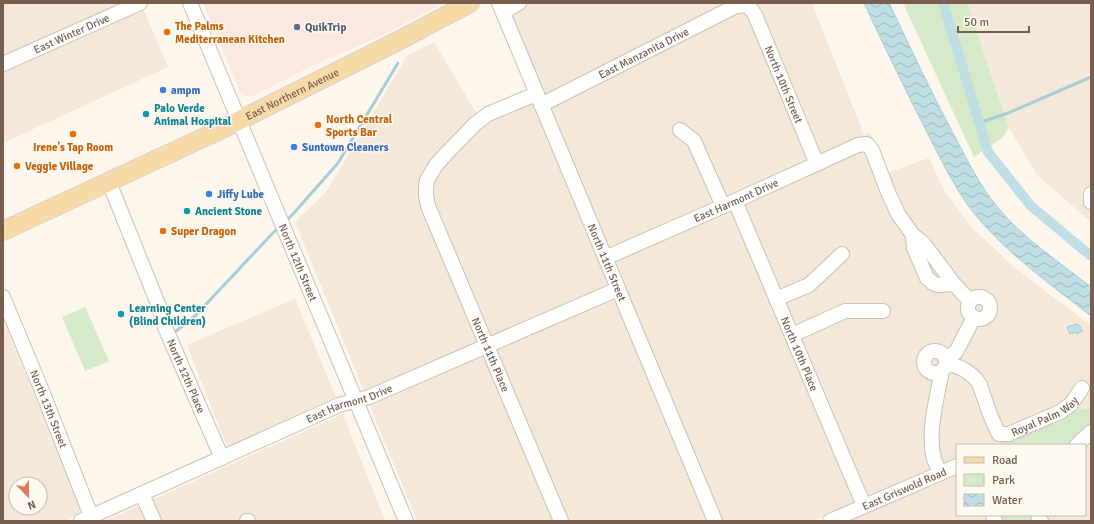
<svg xmlns="http://www.w3.org/2000/svg" width="1094" height="524" viewBox="0 0 1094 524" font-family="Signika,sans-serif">
<defs>
<pattern id="water-waves" width="16" height="10" patternUnits="userSpaceOnUse"><rect width="16" height="10" fill="#c0dfe5"/><path d="M0 5q4-4 8 0t8 0" fill="none" stroke="#a1b8bc"/></pattern>
</defs>
<rect width="100%" height="100%" fill="#fcf6ec"/>
<g fill="#f3e8da" fill-rule="evenodd">
<polygon points="3,3 141,3 168,67 3,143"/>
<polygon points="530,3 812,3 864,135 870,132 887,173 929,158 945,192 972,228 1014,267 1091,326 1091,406 1089,408 1078,410 998,445 957,445 957,462 812,521 723,521 512,19 512,12"/>
<polygon points="968,3 1091,3 1091,222 1037,175 1009,128 985,57"/>
<polygon points="434,42 484,126 491,120 531,103 534,105 709,521 417,521 295,222 327,191 407,56"/>
<polygon points="295,299 336,397 230,446 226,444 187,345"/>
<path d="M 3,321 L 81,506 L 80,511 L 77,516 L 65,521 L 3,521 ZM 16,484 L 40,484 L 40,508 L 16,508 Z"/>
<polygon points="343,414 385,521 105,521"/>
<polygon points="1091,439 1091,521 1047,521 1045,515 1085,515 1085,445"/>
<polygon points="957,474 957,515 986,515 989,521 845,521 952,475"/>
</g>
<polygon fill="#fbe9e0" points="203,3 444,3 381,36 316,64 253,96 247,96 242,94 239,89"/>
<g fill="#d6eaca">
<polygon points="903,3 968,3 985,57 1009,128 1002,138 974,157"/>
<polygon points="85,307 109,361 85,371 62,317"/>
<polygon points="1091,406 1091,426 1070,445 998,445 1078,410 1089,408"/>
<polygon points="999,515 1034,515 1036,521 1001,521"/>
</g>
<g fill="url(#water-waves)" stroke="#a7ced7">
<path d="M 864,3 L 889,3 C 911,49 932,94 956,139 C 968,161 979,184 995,204 C 1021,237 1058,261 1091,287 L 1091,316 C 1050,284 1006,253 973,212 C 957,191 944,166 932,142 C 908,96 886,50 864,3 Z"/>
<polygon points="1077,324 1080,326 1083,331 1077,334 1076,332 1070,334 1067,327"/>
</g>
<g fill="none" stroke-linecap="round" stroke-linejoin="round">
<g stroke="#a7ced7" stroke-width="3">
<polyline points="979,123 1008,113 1091,77"/>
<polyline points="286,221 293,214 338,163 398,63"/>
<polyline points="176,331 195,316 270,236 279,227"/>
</g>
<polyline stroke="#c0dfe5" stroke-width="10" points="943,3 988,152 1031,206 1091,256"/>
<g stroke="#cebfb1" stroke-width="16">
<g id="minor">
<path id="s1" d="M 190,3 L 406,521"/>
<path id="s2" d="M 499,3 L 715,521"/>
<polyline points="503,12 519,3"/>
<path id="s3" d="M 3,64 L 140,3"/>
<path id="s4" d="M 536,94 L 488,114 L 475,124 L 446,154 L 436,165 L 427,180 L 426,188 L 426,196 L 428,206 L 561,521"/>
<path id="s5" d="M 541,105 L 736,6 L 748,5 L 755,15 L 817,164"/>
<polyline points="680,130 694,141 723,206"/>
<path id="s6" d="M 109,182 L 160,309 L 164,325 L 204,417 L 222,458"/>
<polyline points="1091,194 1091,202"/>
<path id="s7" d="M 735,201 L 864,506"/>
<polyline points="913,235 914,248 927,278 933,283 938,285 954,284"/>
<path id="s8" d="M 605,258 L 735,201 L 858,145 L 867,144 L 872,150 L 888,192 L 898,214 L 913,235 L 924,244 L 954,284 L 970,301"/>
<circle cx="979" cy="308" r="11"/>
<path id="s9" d="M 3,297 L 42,391 L 93,521"/>
<polyline points="776,299 809,285 842,254"/>
<polyline points="792,335 845,311 883,311"/>
<circle cx="935" cy="362" r="11"/>
<polyline points="946,358 956,352 974,317"/>
<path id="s10" d="M 946,363 C 959,366 973,373 980,385 C 981,388 982,393 984,397 C 988,409 992,422 999,434 L 1009,434 L 1060,412 L 1071,404 L 1082,388"/>
<polyline points="1077,445 1091,432"/>
<path d="M 941,473 C 938,469 936,464 934,459 C 927,434 937,396 942,371"/>
<polyline points="142,494 154,521"/>
<polyline points="993,515 995,521"/>
<polyline points="1038,515 1041,521"/>
<path id="s11" d="M 81,521 L 339,405 L 369,397 L 618,289"/>
<polyline points="247,521 248,521"/>
<path id="s12" d="M 830,521 L 957,466"/>
</g>
</g>
<g stroke="#d9d2ce" stroke-width="20">
<g id="major">
<path id="s13" d="M 3,231 L 222,129 L 396,42 L 470,3"/>
</g>
</g>
<use href="#minor" stroke="#fff" stroke-width="14"/>
<use href="#major" stroke="#f6dba8" stroke-width="18"/>
</g>
<circle fill="#5c6f8a" stroke="#fefaf2" stroke-width="1.5" cx="297" cy="27" r="4"/>
<g fill="#e8710a" stroke="#fefaf2" stroke-width="1.5">
<circle cx="167" cy="32" r="4"/>
<circle cx="318" cy="125" r="4"/>
<circle cx="73" cy="134" r="4"/>
<circle cx="17" cy="166" r="4"/>
<circle cx="163" cy="231" r="4"/>
</g>
<g fill="#3f7fe0" stroke="#fefaf2" stroke-width="1.5">
<circle cx="163" cy="90" r="4"/>
<circle cx="294" cy="147" r="4"/>
<circle cx="209" cy="194" r="4"/>
</g>
<g fill="#0f9aa8" stroke="#fefaf2" stroke-width="1.5">
<circle cx="146" cy="114" r="4"/>
<circle cx="187" cy="211" r="4"/>
<circle cx="121" cy="314" r="4"/>
</g>
<g text-anchor="middle" stroke-width="3" stroke-linejoin="round" paint-order="stroke">
<g font-size="11" font-weight="bold" fill="#c56008" stroke="#fefaf2" text-anchor="start">
<text x="175" y="30">The Palms<tspan x="175" dy="13">Mediterranean Kitchen</tspan></text>
<text x="326" y="123">North Central<tspan x="326" dy="13">Sports Bar</tspan></text>
<text x="73" y="151" text-anchor="middle">Irene's Tap Room</text>
<text x="25" y="170">Veggie Village</text>
<text x="171" y="235">Super Dragon</text>
</g>
<g font-size="11" font-weight="bold" fill="#4e5e75" stroke="#fefaf2" text-anchor="start">
<text x="305" y="31">QuikTrip</text>
</g>
<g font-size="11" fill="#775e4f" stroke="#fefaf2">
<text dy="4" stroke="none"><textPath href="#s3" startOffset="75">East Winter Drive</textPath></text>
<text dy="4" stroke="none"><textPath href="#s5" startOffset="115">East Manzanita Drive</textPath></text>
<text dy="4" stroke="none"><textPath href="#s5" startOffset="318">North 10th Street</textPath></text>
<text dy="4" stroke="none"><textPath href="#s13" startOffset="320">East Northern Avenue</textPath></text>
<text dy="4" stroke="none"><textPath href="#s8" startOffset="143">East Harmont Drive</textPath></text>
<text dy="4" stroke="none"><textPath href="#s1" startOffset="281">North 12th Street</textPath></text>
<text dy="4" stroke="none"><textPath href="#s2" startOffset="281">North 11th Street</textPath></text>
<text dy="4" stroke="none"><textPath href="#s7" startOffset="166">North 10th Place</textPath></text>
<text dy="4" stroke="none"><textPath href="#s4" startOffset="330">North 11th Place</textPath></text>
<text dy="4" stroke="none"><textPath href="#s6" startOffset="209">North 12th Place</textPath></text>
<text dy="4" stroke="none"><textPath href="#s11" startOffset="293">East Harmont Drive</textPath></text>
<text dy="4" stroke="none"><textPath href="#s9" startOffset="121">North 13th Street</textPath></text>
<text dy="4" stroke="none"><textPath href="#s10" startOffset="144">Royal Palm Way</textPath></text>
<text dy="4" stroke="none"><textPath href="#s12" startOffset="81">East Griswold Road</textPath></text>
</g>
<g font-size="11" font-weight="bold" fill="#366cbe" stroke="#fefaf2" text-anchor="start">
<text x="171" y="94">ampm</text>
<text x="302" y="151">Suntown Cleaners</text>
<text x="217" y="198">Jiffy Lube</text>
</g>
<g font-size="11" font-weight="bold" fill="#0d838f" stroke="#fefaf2" text-anchor="start">
<text x="154" y="112">Palo Verde<tspan x="154" dy="13">Animal Hospital</tspan></text>
<text x="195" y="215">Ancient Stone</text>
<text x="129" y="312">Learning Center<tspan x="129" dy="13">(Blind Children)</tspan></text>
</g>
</g>
<rect width="1094" height="524" fill="none" stroke="#775e4f" stroke-width="8"/>
<rect x="956" y="444" width="130" height="72" fill="#fefaf2" stroke="#c8bcb1"/>
<rect x="964" y="457" width="20" height="6" fill="#f6dba8" stroke="#c8bcb1"/>
<text x="992" y="464" font-size="12" fill="#775e4f">Road</text>
<rect x="964" y="474" width="20" height="12" fill="#d6eaca" stroke="#c8bcb1"/>
<text x="992" y="484" font-size="12" fill="#775e4f">Park</text>
<rect x="964" y="494" width="20" height="12" fill="url(#water-waves)" stroke="#c8bcb1"/>
<text x="992" y="504" font-size="12" fill="#775e4f">Water</text>
<g transform="translate(28 496) rotate(158)"><circle r="19" fill="#fefaf2" stroke="#c8bcb1"/>
<path d="M0-3L7 15L0 10L-7 15Z" fill="#df7958"/>
<text y="-6" font-size="11" font-weight="bold" text-anchor="middle" fill="#775e4f">N</text>
</g>
<path d="M958 26v6h71v-6" fill="none" stroke="#775e4f" stroke-width="2"/>
<text x="964" y="26" font-size="12" fill="#775e4f" stroke="#fefaf2" stroke-width="3" paint-order="stroke">50 m</text>
</svg>
